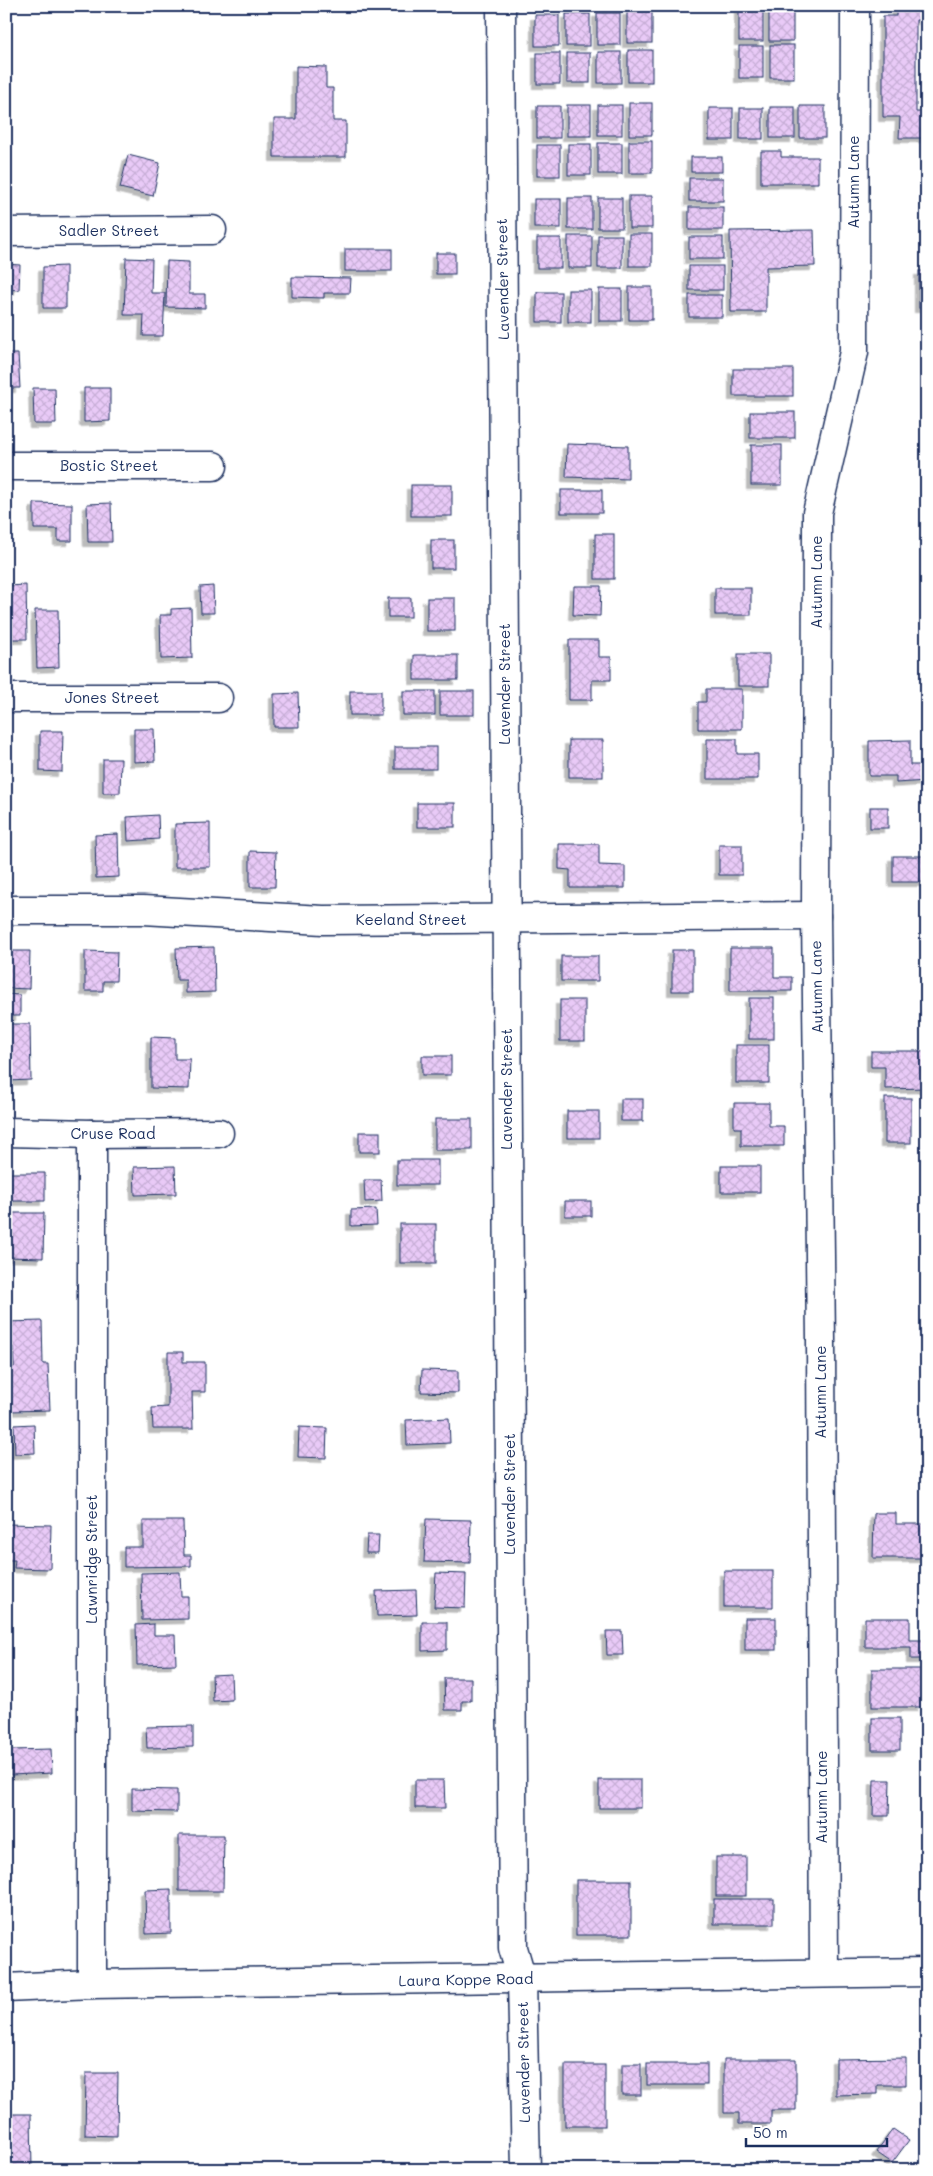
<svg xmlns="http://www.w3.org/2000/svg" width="933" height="2176" viewBox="0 0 933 2176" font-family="Mali,sans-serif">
<defs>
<pattern id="building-cross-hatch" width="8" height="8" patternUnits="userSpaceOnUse" patternTransform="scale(1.25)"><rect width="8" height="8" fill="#e9caf7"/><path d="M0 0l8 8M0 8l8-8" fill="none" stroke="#c7aed6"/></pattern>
<filter id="shadow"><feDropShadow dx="-4.5" dy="4.5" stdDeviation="0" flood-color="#0004"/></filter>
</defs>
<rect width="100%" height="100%" fill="#fff"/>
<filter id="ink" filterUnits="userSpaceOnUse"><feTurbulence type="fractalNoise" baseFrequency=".02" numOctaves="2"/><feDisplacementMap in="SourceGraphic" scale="10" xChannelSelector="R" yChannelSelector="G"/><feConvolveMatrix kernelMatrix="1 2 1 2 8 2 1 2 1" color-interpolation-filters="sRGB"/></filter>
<g filter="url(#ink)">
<g fill="url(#building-cross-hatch)" stroke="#1b2f5e" filter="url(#shadow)">
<polygon points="896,6 927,6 927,20 916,20 916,112 927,112 927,138 899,138 900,117 883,117 883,16 896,16"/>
<rect x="739" y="8" width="24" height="33"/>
<rect x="769" y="8" width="24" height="33"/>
<rect x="627" y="11" width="25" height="32"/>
<rect x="597" y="13" width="23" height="32"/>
<rect x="566" y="14" width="24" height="32"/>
<rect x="535" y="15" width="24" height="31"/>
<rect x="770" y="45" width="24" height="33"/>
<rect x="739" y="46" width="24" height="32"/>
<rect x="628" y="50" width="24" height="32"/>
<rect x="598" y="52" width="23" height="31"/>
<rect x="537" y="53" width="23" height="31"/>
<rect x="567" y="53" width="23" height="30"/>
<polygon points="296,66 326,67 326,88 333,88 333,121 346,121 346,157 274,157 274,119 296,119"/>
<rect x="629" y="103" width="23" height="32"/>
<rect x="567" y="105" width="24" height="31"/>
<rect x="598" y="105" width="24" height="30"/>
<rect x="537" y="106" width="23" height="32"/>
<rect x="800" y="106" width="25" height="32"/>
<rect x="770" y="107" width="25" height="31"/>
<rect x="709" y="108" width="24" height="32"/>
<rect x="740" y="108" width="23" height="31"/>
<rect x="629" y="141" width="23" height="32"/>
<rect x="598" y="143" width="24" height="31"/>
<rect x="568" y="144" width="23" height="31"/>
<rect x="537" y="145" width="23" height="31"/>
<polygon points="761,151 781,151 781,157 818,157 818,183 761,183"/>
<polygon points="128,155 160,163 153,196 120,188"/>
<rect x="691" y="157" width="31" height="15"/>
<rect x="689" y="178" width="34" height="23"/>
<rect x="629" y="196" width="23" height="32"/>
<rect x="568" y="198" width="24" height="31"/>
<rect x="598" y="198" width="24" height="30"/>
<rect x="534" y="199" width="27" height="29"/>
<rect x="689" y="207" width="34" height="23"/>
<polygon points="814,230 815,266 766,267 766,312 731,312 730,231"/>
<rect x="629" y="234" width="23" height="32"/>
<rect x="598" y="235" width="24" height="33"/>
<rect x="568" y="236" width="24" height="32"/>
<rect x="689" y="237" width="34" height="22"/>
<rect x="537" y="238" width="24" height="30"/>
<rect x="345" y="249" width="47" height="22"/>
<rect x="436" y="253" width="19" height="21"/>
<polygon points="126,258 152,259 151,293 165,293 163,336 143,336 144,315 124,315"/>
<polygon points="167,261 189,262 189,294 205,294 205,308 166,307"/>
<polygon points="6,264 20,265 19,290 6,289"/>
<polygon points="66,266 66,308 43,308 43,267"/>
<rect x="689" y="266" width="34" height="24"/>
<rect x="919" y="271" width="8" height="37"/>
<polygon points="292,277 351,278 350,293 324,293 324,298 292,297"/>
<rect x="629" y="287" width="23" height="33"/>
<rect x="599" y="289" width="23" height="32"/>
<rect x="568" y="290" width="23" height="32"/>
<rect x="537" y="292" width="24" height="30"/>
<rect x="689" y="295" width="33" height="22"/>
<polygon points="6,354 18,354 20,388 6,388"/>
<rect x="733" y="369" width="60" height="27"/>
<polygon points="33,388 55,388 56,424 34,424"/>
<polygon points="84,388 110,388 110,421 84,422"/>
<rect x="750" y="412" width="45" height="26"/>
<polygon points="567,444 628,446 628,479 566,477"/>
<rect x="751" y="445" width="31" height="40"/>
<rect x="411" y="485" width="41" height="31"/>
<rect x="561" y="490" width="41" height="23"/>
<polygon points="34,503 72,504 72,541 58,541 58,529 34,529"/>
<polygon points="111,503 112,542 88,542 87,504"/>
<rect x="595" y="534" width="19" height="45"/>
<rect x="431" y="540" width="23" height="28"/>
<polygon points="26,585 27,639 6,639 6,586"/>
<polygon points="213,586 214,613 201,613 200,587"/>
<polygon points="574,586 601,586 600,616 573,615"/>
<rect x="715" y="588" width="36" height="27"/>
<rect x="388" y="598" width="23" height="19"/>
<rect x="427" y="598" width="28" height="33"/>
<polygon points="191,608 192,658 161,659 160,615 171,615 171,609"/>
<polygon points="35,610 58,610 59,667 37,668"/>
<polygon points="569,640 599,640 599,657 611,657 611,680 592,680 592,700 569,700"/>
<rect x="738" y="654" width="31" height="32"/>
<rect x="414" y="655" width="44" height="25"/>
<polygon points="706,689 742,689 742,729 698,729 698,702 706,702"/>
<rect x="350" y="691" width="31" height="24"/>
<rect x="403" y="691" width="32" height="24"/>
<rect x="440" y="691" width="34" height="24"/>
<polygon points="298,693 299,727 274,727 274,694"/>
<polygon points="134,729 154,729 155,761 134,762"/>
<polygon points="40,731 63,731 62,772 40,771"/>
<polygon points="707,739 737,739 737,754 758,754 758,779 707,779"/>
<rect x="569" y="740" width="34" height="37"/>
<polygon points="910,740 910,765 927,765 927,781 896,783 896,776 869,776 869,741"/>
<rect x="395" y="747" width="41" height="22"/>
<polygon points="103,759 121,759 120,793 103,793"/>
<rect x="417" y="803" width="38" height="24"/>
<rect x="870" y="807" width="18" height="21"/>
<polygon points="158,815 159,839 128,841 127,817"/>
<polygon points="210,823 210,867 175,867 175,824"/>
<polygon points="118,834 119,877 96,878 95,835"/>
<polygon points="559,844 599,844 599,865 625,866 625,888 570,888 570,870 559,869"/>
<rect x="719" y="845" width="23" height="30"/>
<polygon points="250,851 276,852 275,887 250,887"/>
<rect x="893" y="856" width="34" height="26"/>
<polygon points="214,947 215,992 186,993 186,980 177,980 176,948"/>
<polygon points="730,948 774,948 774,977 792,977 792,991 730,991"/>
<rect x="672" y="950" width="21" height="41"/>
<polygon points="6,951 30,951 29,989 6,988"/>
<polygon points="85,951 117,952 116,981 103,981 103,991 85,991"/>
<rect x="561" y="956" width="37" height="25"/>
<polygon points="6,994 20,995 20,1016 6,1016"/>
<rect x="749" y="998" width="25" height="41"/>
<rect x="560" y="1000" width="25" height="41"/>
<polygon points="7,1024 30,1024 31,1080 8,1081"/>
<polygon points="151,1037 175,1038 175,1059 190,1059 189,1089 151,1088"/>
<rect x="736" y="1045" width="33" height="38"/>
<polygon points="871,1051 926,1051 927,1088 885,1089 885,1067 871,1067"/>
<rect x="422" y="1056" width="29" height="19"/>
<rect x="885" y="1098" width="26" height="45"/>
<rect x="621" y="1099" width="22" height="22"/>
<polygon points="734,1103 769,1103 769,1126 784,1126 784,1146 741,1146 741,1128 734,1128"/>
<rect x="567" y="1111" width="32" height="27"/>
<rect x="435" y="1119" width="37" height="31"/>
<rect x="359" y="1132" width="21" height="20"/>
<rect x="397" y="1160" width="41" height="25"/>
<polygon points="175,1166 176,1194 135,1195 134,1167"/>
<rect x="721" y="1166" width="39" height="26"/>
<polygon points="10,1173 45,1173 45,1201 11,1201"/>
<polygon points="364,1180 381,1180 382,1201 365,1202"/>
<rect x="565" y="1201" width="26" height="15"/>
<polygon points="376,1209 377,1225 351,1226 351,1210"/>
<polygon points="6,1213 44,1213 43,1258 6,1257"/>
<rect x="400" y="1224" width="36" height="39"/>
<polygon points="42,1321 43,1364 48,1364 50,1410 10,1411 9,1367 14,1367 13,1347 6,1347 6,1322"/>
<polygon points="168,1352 183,1352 183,1362 205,1362 205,1392 192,1392 193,1429 153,1429 152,1408 168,1407"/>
<polygon points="422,1370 458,1371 458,1393 421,1392"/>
<polygon points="449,1418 450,1443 407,1445 406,1420"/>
<polygon points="34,1424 35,1453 15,1454 14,1425"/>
<polygon points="299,1427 327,1428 326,1458 298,1457"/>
<polygon points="874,1513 896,1513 896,1524 927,1524 927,1558 873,1558"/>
<polygon points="426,1519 471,1520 470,1563 424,1562"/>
<polygon points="143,1521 183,1521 184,1555 191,1555 191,1566 124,1567 124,1547 143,1547"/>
<polygon points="6,1524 51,1525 50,1569 14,1568 15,1560 6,1560"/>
<polygon points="367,1535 379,1535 378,1553 366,1553"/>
<rect x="724" y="1571" width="49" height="36"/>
<polygon points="180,1572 181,1596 188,1596 188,1619 142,1620 141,1573"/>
<polygon points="436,1573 466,1574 465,1608 434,1607"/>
<polygon points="416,1590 417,1615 377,1616 376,1591"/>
<rect x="745" y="1618" width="31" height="32"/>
<polygon points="865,1618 910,1618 910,1640 927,1640 927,1659 911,1659 911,1647 865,1647"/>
<polygon points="422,1622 447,1622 447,1650 422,1651"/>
<polygon points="154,1624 154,1635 175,1635 176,1664 137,1665 136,1625"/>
<polygon points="606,1631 622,1631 623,1655 607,1655"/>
<rect x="872" y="1669" width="49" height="38"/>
<polygon points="231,1674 232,1700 213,1701 212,1675"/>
<polygon points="444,1678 471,1678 471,1701 462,1701 462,1710 445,1710"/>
<rect x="872" y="1718" width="28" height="32"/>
<polygon points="193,1726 193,1747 147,1748 146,1727"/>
<polygon points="51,1749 52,1773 11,1775 11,1750"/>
<polygon points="415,1780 444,1780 445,1808 415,1808"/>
<rect x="599" y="1780" width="42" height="28"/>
<polygon points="874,1780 890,1780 889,1816 873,1816"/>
<polygon points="132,1789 177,1790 177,1812 132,1811"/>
<polygon points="179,1835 224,1835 223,1891 179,1891"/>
<rect x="716" y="1857" width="30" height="39"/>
<rect x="576" y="1880" width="55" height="55"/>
<polygon points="171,1889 171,1933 146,1934 145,1890"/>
<rect x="714" y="1899" width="60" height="25"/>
<polygon points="906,2058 906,2085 877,2085 877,2094 836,2095 836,2059"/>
<polygon points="724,2059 796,2059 796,2110 771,2110 771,2124 739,2124 739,2113 724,2113"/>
<rect x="622" y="2064" width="19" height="31"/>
<rect x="647" y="2064" width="60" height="21"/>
<rect x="565" y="2065" width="40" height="61"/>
<polygon points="86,2073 118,2073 117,2136 85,2135"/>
<polygon points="6,2114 31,2114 32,2170 6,2170"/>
<polygon points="893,2129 909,2140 892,2163 876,2152"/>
</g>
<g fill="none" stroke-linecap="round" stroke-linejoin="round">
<g stroke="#1b2f5e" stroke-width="31">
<g id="minor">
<polyline points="501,6 513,1948 522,1979 526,2170"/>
<polyline points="6,232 212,230"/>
<polyline points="6,466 213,466"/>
<polyline points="6,698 218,698"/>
<polyline points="6,910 143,910 323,920 816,916"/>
<polyline points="6,1132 92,1134 219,1133"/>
<polyline points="92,1134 92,1984"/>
<polyline points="824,1973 821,1341 816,916 817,513 854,352 855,6"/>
<polyline points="6,1988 92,1984 927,1972"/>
</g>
</g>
<use href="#minor" stroke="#fff" stroke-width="28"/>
</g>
</g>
<g text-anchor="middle" stroke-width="4.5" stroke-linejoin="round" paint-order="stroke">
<g font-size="15" fill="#1b2f5e" stroke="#fff">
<text transform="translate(854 182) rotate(-90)" y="5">Autumn Lane</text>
<text x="109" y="236">Sadler Street</text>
<text transform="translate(503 279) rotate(-91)" y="5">Lavender Street</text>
<text x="109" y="471">Bostic Street</text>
<text transform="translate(817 582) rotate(-90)" y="5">Autumn Lane</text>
<text transform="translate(505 684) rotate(-90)" y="5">Lavender Street</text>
<text x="112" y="703">Jones Street</text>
<text x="411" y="925">Keeland Street</text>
<text transform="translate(817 987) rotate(-91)" y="5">Autumn Lane</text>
<text transform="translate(507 1089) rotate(-90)" y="5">Lavender Street</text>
<text x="113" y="1139">Cruse Road</text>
<text transform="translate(821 1392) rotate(-90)" y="5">Autumn Lane</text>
<text transform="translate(510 1494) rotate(-90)" y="5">Lavender Street</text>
<text transform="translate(92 1559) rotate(-90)" y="5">Lawnridge Street</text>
<text transform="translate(822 1797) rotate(-90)" y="5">Autumn Lane</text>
<text transform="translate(466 1980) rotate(-1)" y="5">Laura Koppe Road</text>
<text transform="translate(524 2062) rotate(-91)" y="5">Lavender Street</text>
</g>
</g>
<rect width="933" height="2176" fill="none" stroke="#fff" stroke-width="25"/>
<rect x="12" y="12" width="908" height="2151" fill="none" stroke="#1b2f5e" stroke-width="2" filter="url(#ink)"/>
<path d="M746 2138v8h141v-8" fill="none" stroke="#1b2f5e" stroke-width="2.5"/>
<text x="753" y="2138" font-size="15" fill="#1b2f5e" stroke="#ffffff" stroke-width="4" paint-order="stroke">50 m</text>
</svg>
